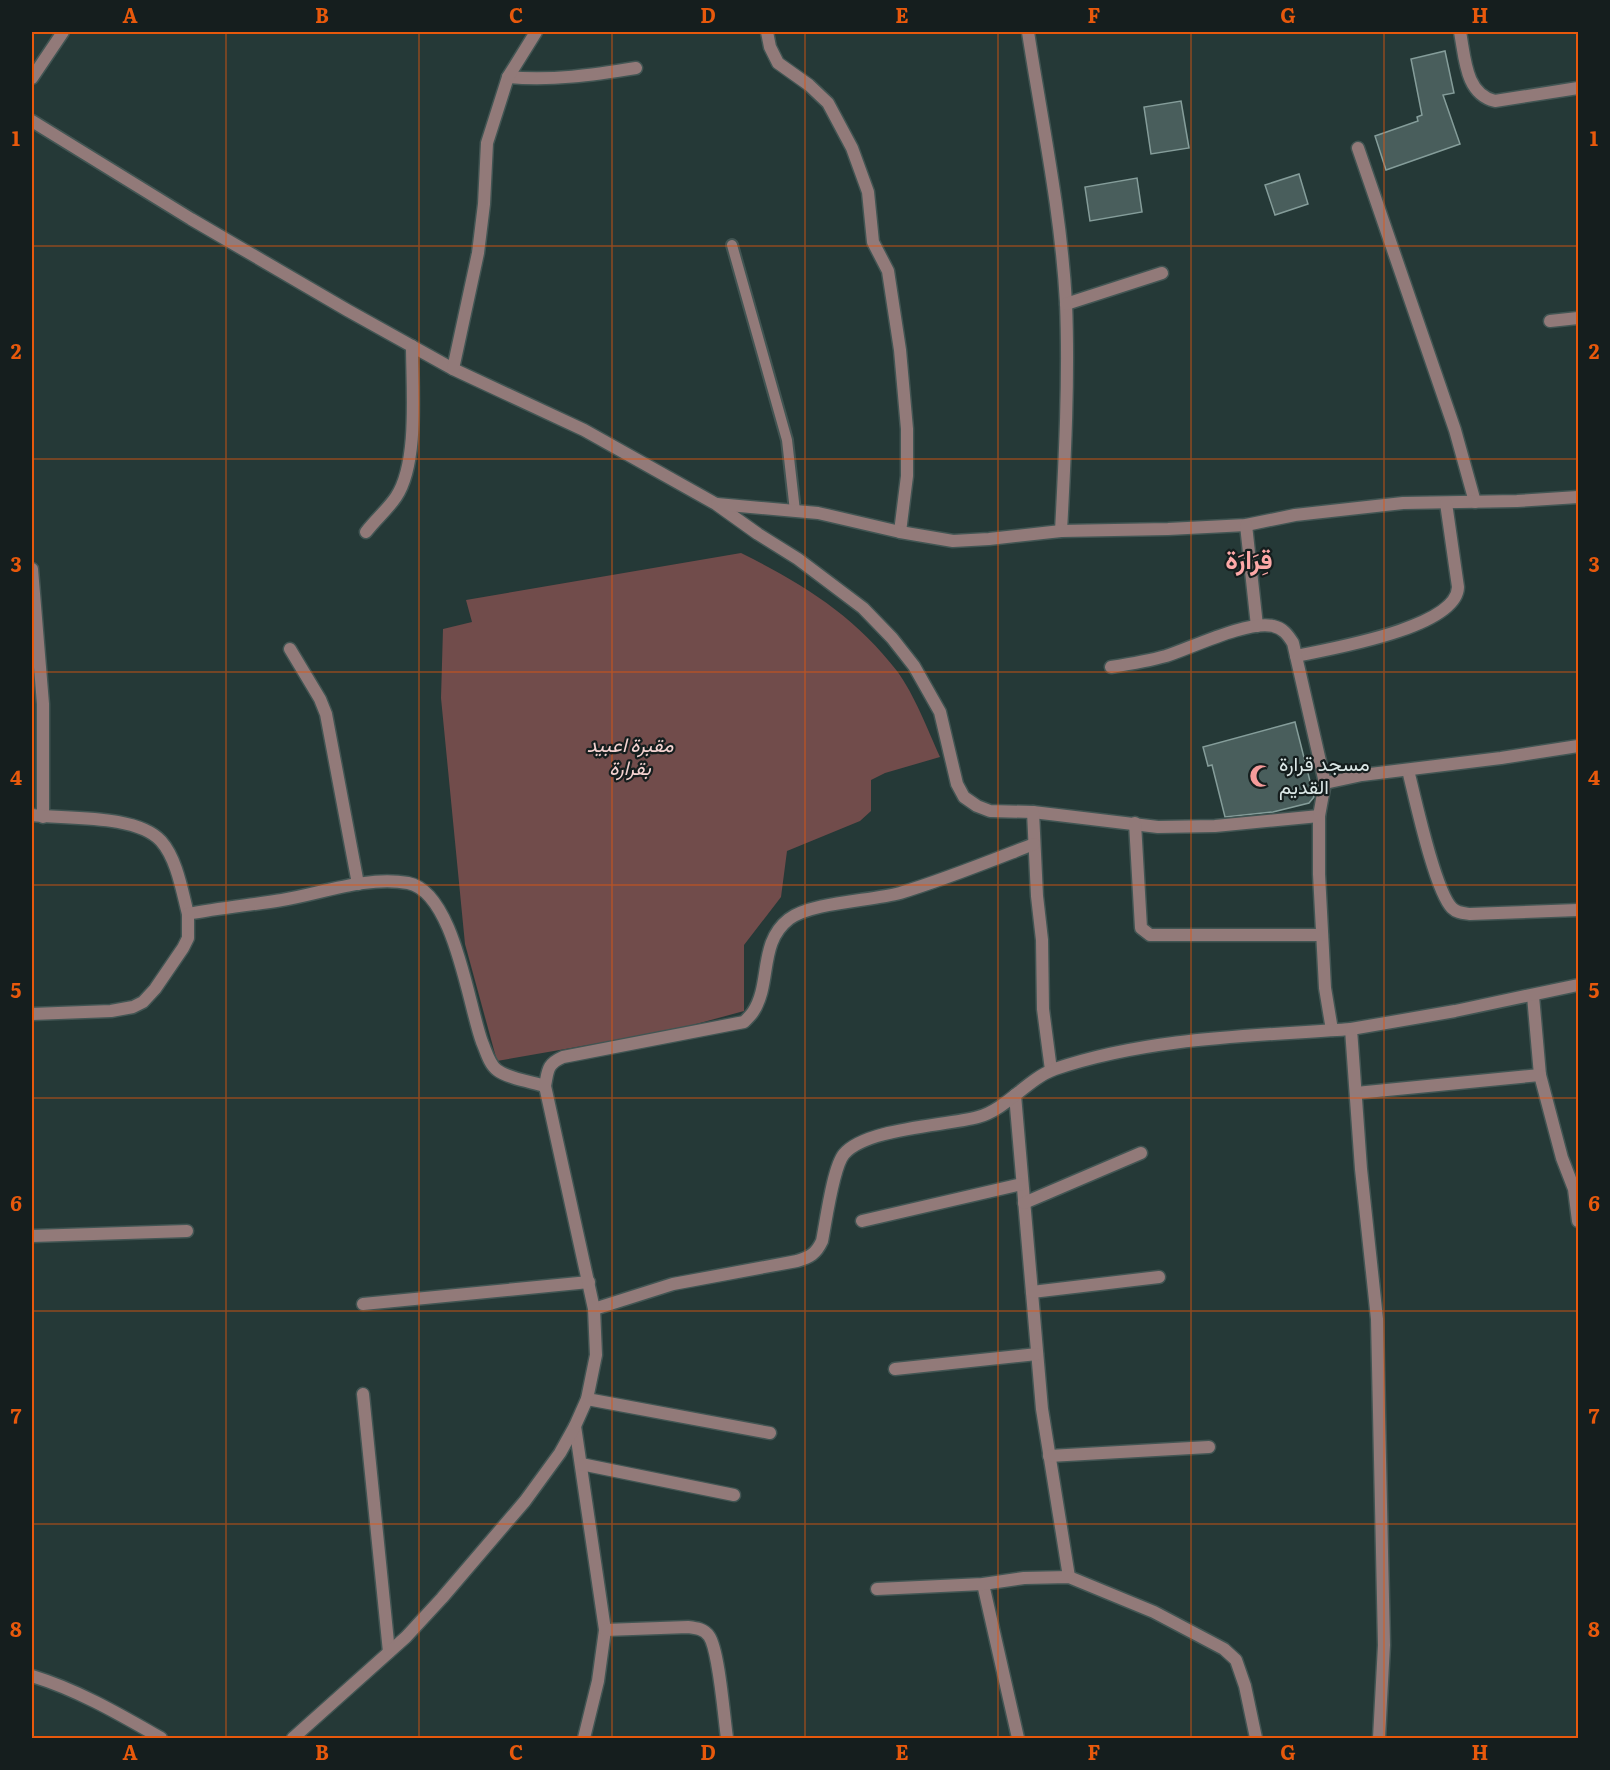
<svg xmlns="http://www.w3.org/2000/svg" width="1610" height="1770" viewBox="0 0 1610 1770" font-family="Literata,Vazirmatn,serif">
<rect width="100%" height="100%" fill="#253937"/>
<path fill="#714c4b" d="M 741,553 C 802,583 855,616 897,671 C 914,694 928,730 940,757 L 885,773 L 871,780 L 871,811 L 860,821 L 787,851 L 781,897 L 744,945 L 744,1011 L 674,1030 L 497,1061 L 465,944 L 441,698 L 443,629 L 472,622 L 466,600 Z"/>
<g fill="#495e5c" stroke="#859d9a" stroke-width="1.5">
<polygon points="1445,51 1454,93 1443,95 1460,144 1386,170 1375,136 1418,121 1417,117 1422,115 1411,59"/>
<polygon points="1181,101 1189,148 1151,154 1144,107"/>
<polygon points="1299,174 1308,204 1275,215 1265,185"/>
<polygon points="1137,178 1142,212 1090,221 1085,187"/>
<polygon points="1295,722 1314,797 1309,803 1273,812 1225,817 1212,765 1208,766 1203,747"/>
</g>
<g fill="none" stroke-linecap="round" stroke-linejoin="round">
<g stroke="#425553" stroke-width="14">
<polyline id="service" points="732,245 787,440 795,511"/>
</g>
<g stroke="#425553" stroke-width="15">
<g id="minor">
<polyline points="767,32 770,47 778,63 809,85 828,103 852,148 868,192 873,242 888,271 900,350 907,429 907,476 900,532"/>
<path d="M 1028,32 C 1042,122 1061,212 1066,303 C 1069,378 1065,456 1061,531"/>
<path d="M 1460,32 C 1465,57 1465,94 1495,101 L 1578,88"/>
<path d="M 508,77 C 552,81 593,75 636,68"/>
<polyline points="32,78 63,32"/>
<polyline points="32,121 191,219 347,310 453,369 584,430 716,504 758,534 798,559 863,608 892,638 914,666 940,712 957,784 964,797 977,806 990,811 1033,812 1158,827 1215,826 1319,816"/>
<polyline points="1358,148 1455,430 1475,502"/>
<polyline points="1066,304 1162,273"/>
<polyline points="1550,321 1578,318"/>
<polyline points="453,369 478,253 484,204 487,143 508,77 536,32"/>
<polyline points="717,504 818,513 900,532 953,541 989,539 1061,531 1168,529 1246,525 1295,515 1403,503 1517,501 1578,497"/>
<polyline points="1246,525 1257,626"/>
<path d="M 366,532 C 375,520 388,509 396,497 C 419,463 412,387 412,346"/>
<polyline points="32,569 43,704 43,817"/>
<polyline points="290,649 320,699 326,714 358,884"/>
<path d="M 1296,656 C 1329,649 1457,628 1458,587 L 1446,503"/>
<path d="M 1111,667 C 1130,664 1148,661 1166,656 C 1191,648 1248,620 1273,626 C 1283,628 1288,635 1293,643 L 1325,783 L 1319,816 L 1319,874 L 1325,988 L 1332,1030"/>
<path d="M 1408,770 C 1415,798 1435,891 1452,908 C 1457,913 1463,913 1470,914 L 1578,910"/>
<polyline points="1325,783 1362,775 1501,758 1578,746"/>
<polyline points="1033,812 1037,896 1042,940 1043,1009 1051,1070"/>
<path d="M 32,815 C 65,819 137,814 161,841 C 177,859 182,891 188,914"/>
<polyline points="1135,823 1141,928 1150,935 1322,935"/>
<polyline points="1533,996 1540,1075 1562,1158 1574,1189 1578,1221"/>
<path d="M 32,1014 L 111,1011 L 133,1007 L 143,1002 L 155,989 L 183,948 L 188,938 L 188,914 C 219,908 251,905 282,900 C 323,893 366,876 408,883 C 454,892 468,1004 482,1042 C 486,1051 489,1064 497,1070 C 507,1078 532,1082 545,1086"/>
<polyline points="1356,1093 1540,1075"/>
<polyline points="1015,1095 1042,1409 1069,1577"/>
<polyline points="1024,1203 1141,1153"/>
<polyline points="862,1221 1022,1184"/>
<polyline points="32,1236 187,1231"/>
<polyline points="1032,1292 1159,1277"/>
<polyline points="363,1304 589,1282"/>
<path d="M 594,1309 L 673,1284 L 797,1261 C 810,1257 816,1254 822,1241 C 826,1221 833,1167 844,1154 C 866,1128 945,1126 978,1117 C 1007,1109 1027,1079 1055,1069 C 1149,1037 1252,1036 1351,1029"/>
<polyline points="895,1369 1037,1354"/>
<polyline points="363,1394 389,1652"/>
<polyline points="587,1399 770,1433"/>
<polyline points="575,1426 605,1630 598,1681 584,1738"/>
<polyline points="1049,1456 1209,1447"/>
<polyline points="581,1464 734,1495"/>
<polyline points="983,1584 1018,1738"/>
<polyline points="877,1589 983,1584 1024,1578 1069,1577 1154,1612 1224,1649 1236,1660 1245,1686 1256,1738"/>
<path d="M 605,1630 L 688,1627 C 697,1628 704,1629 709,1636 C 719,1650 724,1718 727,1738"/>
<path d="M 32,1676 C 78,1690 119,1714 161,1738"/>
<path d="M 293,1738 L 406,1637 L 442,1598 L 525,1501 L 560,1453 L 575,1426 L 587,1399 L 596,1355 L 594,1309 L 545,1086 C 548,1070 547,1064 563,1057 L 744,1022 C 747,1019 751,1015 753,1012 C 772,983 758,943 789,919 C 812,902 871,901 900,893 C 946,879 990,861 1034,844"/>
</g>
</g>
<g stroke="#425553" stroke-width="15">
<polyline id="tertiary" points="1379,1738 1384,1645 1377,1319 1361,1169 1351,1029 1455,1011 1578,985"/>
</g>
<use href="#service" stroke="#927a79" stroke-width="10"/>
<use href="#minor" stroke="#927a79" stroke-width="12"/>
<use href="#tertiary" stroke="#927a79" stroke-width="12"/>
</g>
<path fill="none" stroke="#e8590c" stroke-width="1.5" stroke-opacity="0.55" d="M 226,32 L 226,1738M 419,32 L 419,1738M 612,32 L 612,1738M 805,32 L 805,1738M 998,32 L 998,1738M 1191,32 L 1191,1738M 1384,32 L 1384,1738M 32,246 L 1578,246M 32,459 L 1578,459M 32,672 L 1578,672M 32,885 L 1578,885M 32,1098 L 1578,1098M 32,1311 L 1578,1311M 32,1524 L 1578,1524"/>
<defs>
<g id="mosque-bare" transform="scale(1.8)"><path d="M3.5-4.9A6 6 0 1 0 3.5 4.9A5 5 0 1 1 3.5-4.9Z" fill="#f59b9a" stroke="#151e1e" stroke-width="2.5" paint-order="stroke"/></g>
</defs>
<g fill-rule="evenodd">
<use href="#mosque-bare" x="1261" y="776"/>
</g>
<g text-anchor="middle" stroke-width="4.5" stroke-linejoin="round" paint-order="stroke">
<g font-size="20" font-style="italic" fill="#f5d3d1" stroke="#151e1e">
<text x="630" y="752">مقبرة اعبيد<tspan x="630" dy="23">بقرارة</tspan></text>
</g>
<g font-size="20" fill="#dbe7e6" stroke="#151e1e" text-anchor="start">
<text x="1279" y="771">مسجد قرارة<tspan x="1279" dy="23">القديم</tspan></text>
</g>
<g font-size="26" font-weight="bold" fill="#fda8a7" stroke="#151e1e">
<text x="1249" y="569">قِرَارَة</text>
</g>
</g>
<rect width="1610" height="1770" fill="none" stroke="#151e1e" stroke-width="66"/>
<rect x="33" y="33" width="1544" height="1704" fill="none" stroke="#e8590c" stroke-width="2"/>
<g font-size="20" text-anchor="middle" font-weight="bold" fill="#e8590c">
<text x="130" y="23">A</text>
<text x="322" y="23">B</text>
<text x="516" y="23">C</text>
<text x="708" y="23">D</text>
<text x="902" y="23">E</text>
<text x="1094" y="23">F</text>
<text x="1288" y="23">G</text>
<text x="1480" y="23">H</text>
<text x="16" y="146">1</text>
<text x="1594" y="146">1</text>
<text x="16" y="359">2</text>
<text x="1594" y="359">2</text>
<text x="16" y="572">3</text>
<text x="1594" y="572">3</text>
<text x="16" y="785">4</text>
<text x="1594" y="785">4</text>
<text x="16" y="998">5</text>
<text x="1594" y="998">5</text>
<text x="16" y="1211">6</text>
<text x="1594" y="1211">6</text>
<text x="16" y="1424">7</text>
<text x="1594" y="1424">7</text>
<text x="16" y="1637">8</text>
<text x="1594" y="1637">8</text>
<text x="130" y="1760">A</text>
<text x="322" y="1760">B</text>
<text x="516" y="1760">C</text>
<text x="708" y="1760">D</text>
<text x="902" y="1760">E</text>
<text x="1094" y="1760">F</text>
<text x="1288" y="1760">G</text>
<text x="1480" y="1760">H</text>
</g>
</svg>
